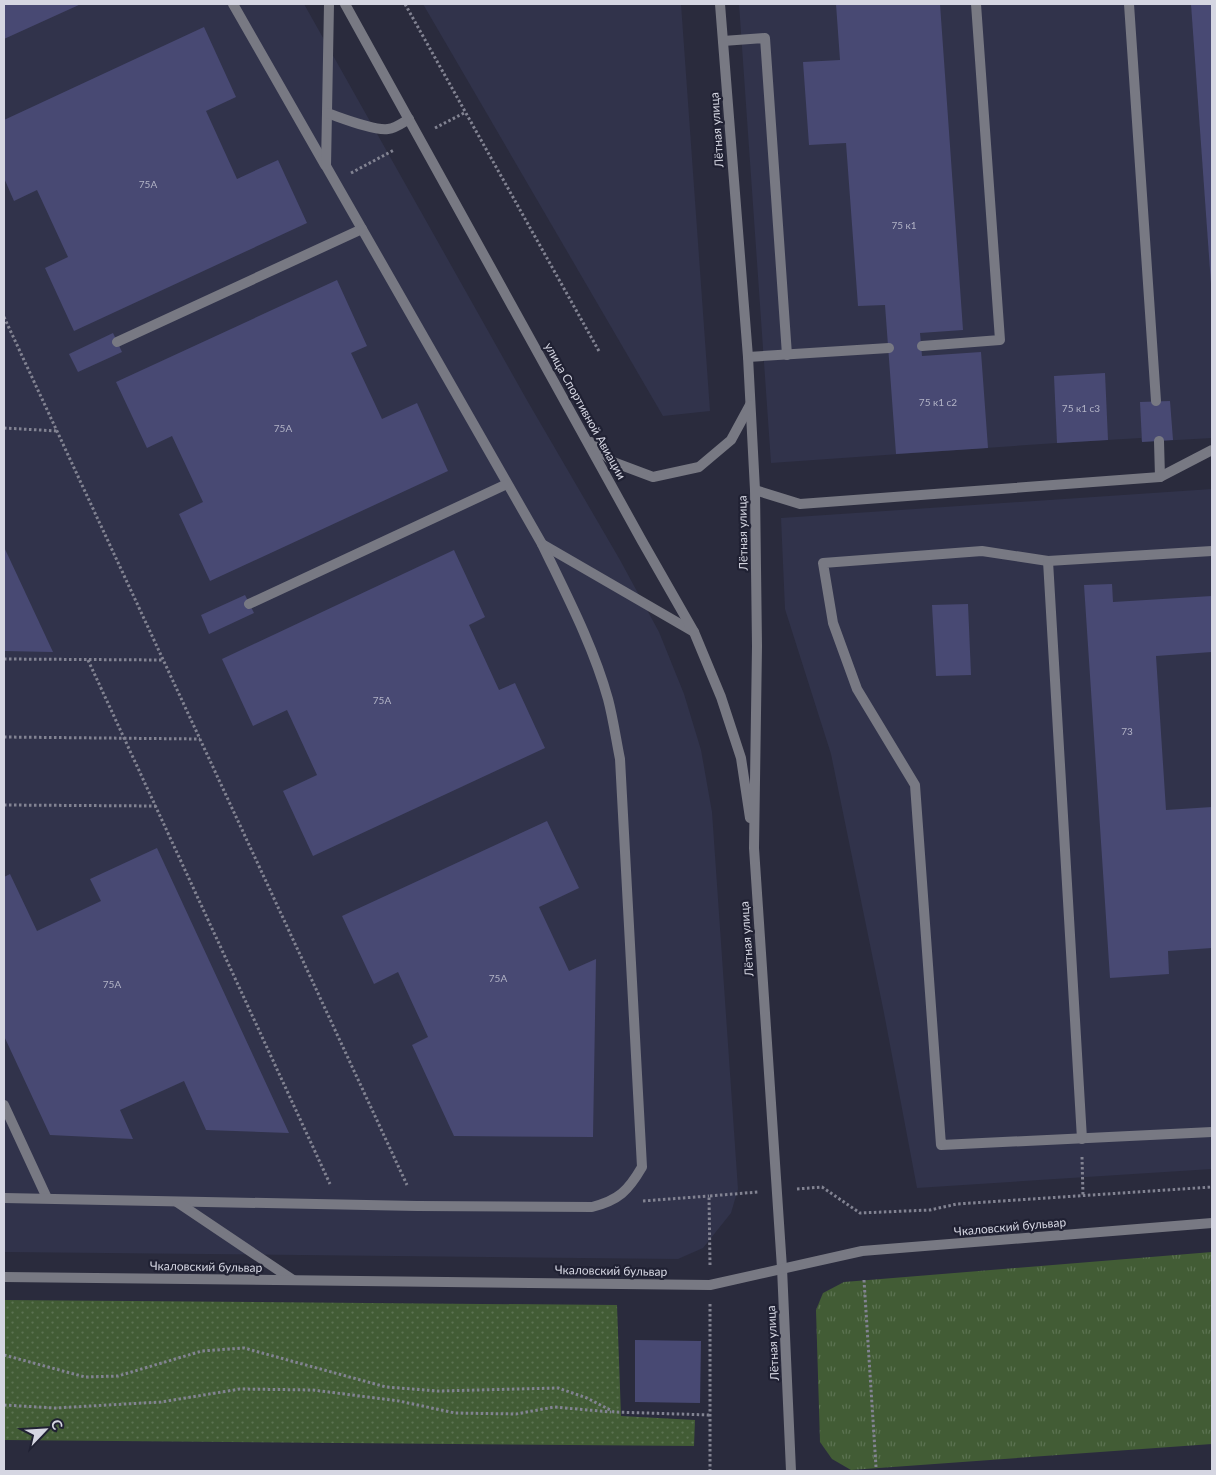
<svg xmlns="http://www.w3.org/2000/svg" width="1216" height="1475" viewBox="0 0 1216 1475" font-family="Lato,sans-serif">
<defs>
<pattern id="grass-tufts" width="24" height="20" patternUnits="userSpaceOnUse" patternTransform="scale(1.25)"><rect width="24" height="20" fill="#425c35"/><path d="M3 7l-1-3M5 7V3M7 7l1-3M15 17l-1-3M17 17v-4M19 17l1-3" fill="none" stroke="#5c7352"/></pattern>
<pattern id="park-dots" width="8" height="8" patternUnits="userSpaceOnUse" patternTransform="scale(1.25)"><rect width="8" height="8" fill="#425c35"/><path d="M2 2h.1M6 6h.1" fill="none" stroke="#5c7352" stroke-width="1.8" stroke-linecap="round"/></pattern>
</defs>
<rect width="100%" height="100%" fill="#2a2b3d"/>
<g fill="#31334b">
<polygon points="4,4 304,4 528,402 620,560 659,632 684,694 701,750 712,812 738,1189 731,1213 703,1248 678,1259 4,1252"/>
<polygon points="423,4 681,4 710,411 663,416"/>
<polygon points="739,4 1212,4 1212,438 1142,442 1141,438 1057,443 771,463"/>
<polygon points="1212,489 1212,1169 917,1188 884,1013 831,754 785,609 781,518"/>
</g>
<polygon fill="url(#grass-tufts)" points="1212,1252 1212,1444 851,1470 832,1459 820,1442 816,1310 823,1293 844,1282"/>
<polygon fill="url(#park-dots)" points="4,1300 617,1305 621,1416 695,1420 694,1446 4,1440"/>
<g fill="#484973">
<polygon points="4,4 81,4 4,39"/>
<polygon points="836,4 940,4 963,330 920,333 922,356 981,352 988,448 896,454 885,305 858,306 846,143 809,145 803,62 840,60"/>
<polygon points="1191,4 1212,4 1212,284 1211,284"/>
<polygon points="204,27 236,97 206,111 237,179 278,160 307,223 74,331 45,268 68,257 37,190 14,201 4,178 4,120"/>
<polygon points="337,280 367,346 351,353 382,419 417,403 448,471 210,581 179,514 203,502 172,436 147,448 116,382"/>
<polygon points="113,333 122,352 78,372 69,354"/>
<polygon points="1105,373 1108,440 1057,443 1054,376"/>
<polygon points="1170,401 1173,440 1142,442 1140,402"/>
<polygon points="4,547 53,652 4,651"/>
<polygon points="454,550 485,617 469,625 499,690 515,683 545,748 313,856 283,791 317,775 287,710 253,726 222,659"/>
<polygon points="1112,584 1113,602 1212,596 1212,652 1156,656 1166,810 1212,807 1212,948 1168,951 1169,974 1110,978 1084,585"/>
<polygon points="245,595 254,613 209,634 201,615"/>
<polygon points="968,604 971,675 936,676 932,605"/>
<polygon points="547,821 579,888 539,907 569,971 596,959 593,1137 454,1136 412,1045 428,1037 398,972 374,984 342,916"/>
<polygon points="157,848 289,1133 206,1130 184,1081 120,1110 133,1139 50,1135 4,1036 4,877 10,874 37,931 101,901 90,879"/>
<polygon points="635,1340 701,1341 700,1403 635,1402"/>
</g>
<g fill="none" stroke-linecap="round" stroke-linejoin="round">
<g stroke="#828392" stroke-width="3" stroke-dasharray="2.5 2.5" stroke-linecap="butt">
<polyline points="405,4 600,353"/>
<polyline points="435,128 466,112"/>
<polyline points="351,173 394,150"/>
<polyline points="4,317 407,1185"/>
<polyline points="4,428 57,431"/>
<polyline points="4,659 163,660"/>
<polyline points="88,660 330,1184"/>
<polyline points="4,737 200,739"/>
<polyline points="4,805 156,806"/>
<polyline points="1082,1157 1083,1196"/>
<polyline points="797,1189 822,1187 860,1213 930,1210 957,1204 1212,1187"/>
<polyline points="643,1201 709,1196"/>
<polyline points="710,1265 709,1196 758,1192"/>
<polyline points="864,1280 876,1467"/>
<polyline points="710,1304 710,1471"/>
<polyline points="4,1355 85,1377 118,1376 202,1351 244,1348 386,1387 438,1391 558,1388 587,1398 614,1412 710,1415"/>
<polyline points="4,1405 55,1408 161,1402 240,1389 313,1390 399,1401 455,1413 516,1414 554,1407 611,1412"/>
</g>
<g stroke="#787983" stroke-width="10">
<polyline points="233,4 325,165"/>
<polyline points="329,4 326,166 542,544 694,632"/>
<polyline points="1129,4 1156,401"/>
<polyline points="723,41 765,38 787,355"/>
<path d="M 327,113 C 342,118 374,131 388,129 C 396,128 402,123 409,119"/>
<polyline points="117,342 362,229"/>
<polyline points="922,346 1000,340 976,4"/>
<polyline points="748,357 889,348"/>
<polyline points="1159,441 1160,477"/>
<polyline points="755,490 800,504 1160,477 1212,450"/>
<polyline points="1212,551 1048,561 982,551 823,563 833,623 857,689 915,785 941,1145 1212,1132"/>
<polyline points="1048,561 1082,1139"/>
<polyline points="249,604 507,484"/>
<polyline points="4,1105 47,1198"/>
<path d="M 4,1198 L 417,1206 L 592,1207 C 619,1200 628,1191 642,1167 L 620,759 C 616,739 613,718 608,699 C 593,645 566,594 542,544"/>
<polyline points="177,1202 293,1280"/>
</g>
<g stroke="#787983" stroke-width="10">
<polyline points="345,4 642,541 694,632 721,697 741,758 750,818"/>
<polyline points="720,4 748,357 755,490 757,646 754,848 782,1268 791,1471"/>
<polyline points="591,442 613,462 653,477 699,467 731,440 750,405"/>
<polyline points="4,1277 710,1285 862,1251 1212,1223"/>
</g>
</g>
<g text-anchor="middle" stroke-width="4.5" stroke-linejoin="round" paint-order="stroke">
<g font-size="10" fill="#b2b3c6">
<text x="148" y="188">75А</text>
<text x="904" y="229">75 к1</text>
<text x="938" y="406">75 к1 с2</text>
<text x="1081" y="412">75 к1 с3</text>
<text x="283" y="432">75А</text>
<text x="382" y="704">75А</text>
<text x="1127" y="735">73</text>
<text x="498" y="982">75А</text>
<text x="112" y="988">75А</text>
</g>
<g font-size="12" fill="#d5d6e2" stroke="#202133">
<text transform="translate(717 130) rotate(-94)" y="4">Лётная улица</text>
<text transform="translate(585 411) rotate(61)" y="4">улица Спортивной Авиации</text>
<text transform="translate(743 533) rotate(-91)" y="4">Лётная улица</text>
<text transform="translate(747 939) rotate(-94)" y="4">Лётная улица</text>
<text transform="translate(1010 1227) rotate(-5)" y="4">Чкаловский бульвар</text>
<text transform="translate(206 1267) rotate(1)" y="4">Чкаловский бульвар</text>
<text transform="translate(611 1271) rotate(1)" y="4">Чкаловский бульвар</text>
<text transform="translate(773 1343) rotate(-93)" y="4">Лётная улица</text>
</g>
</g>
<rect width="1216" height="1475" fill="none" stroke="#d5d6e2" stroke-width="10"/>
<g transform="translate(45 1430) rotate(65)" stroke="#202133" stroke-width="4" paint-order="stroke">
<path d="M0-4L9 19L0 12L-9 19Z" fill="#d5d6e2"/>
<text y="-8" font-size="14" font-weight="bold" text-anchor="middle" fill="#d5d6e2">С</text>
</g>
</svg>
